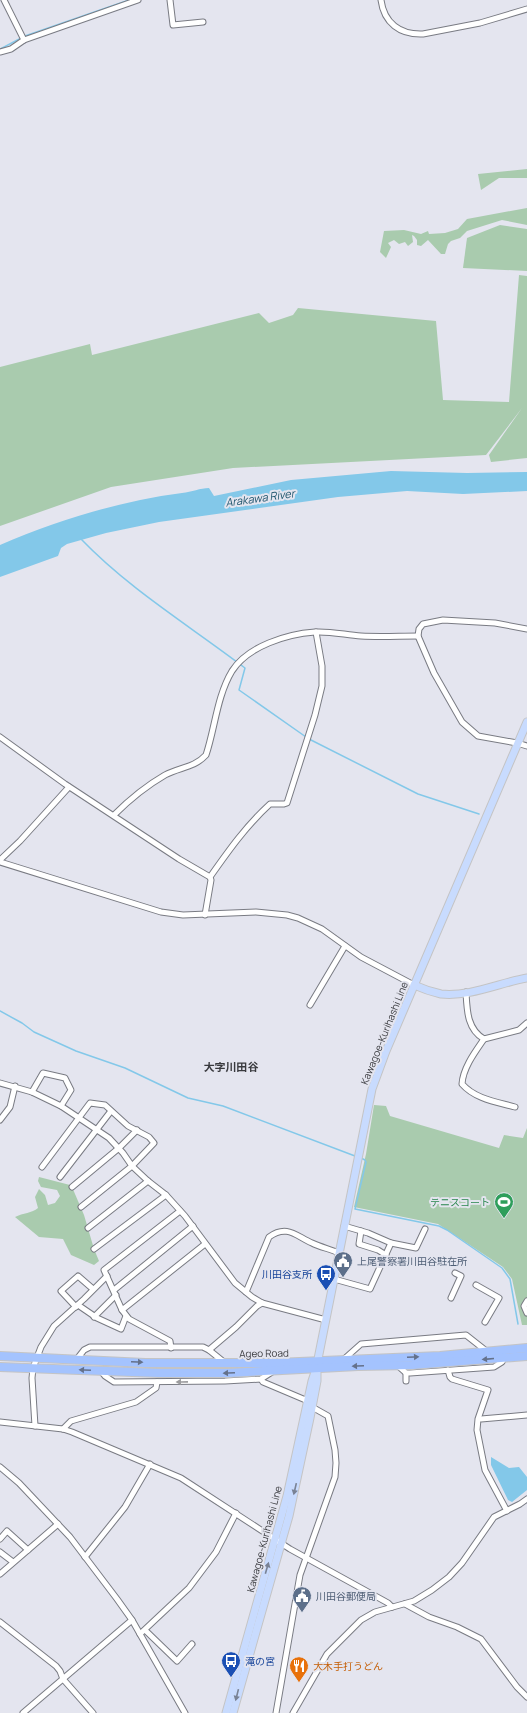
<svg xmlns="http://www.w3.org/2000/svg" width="527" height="1713" viewBox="0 0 527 1713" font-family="Manrope,'Noto Sans JP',sans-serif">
<rect width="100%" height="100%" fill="#e4e5ef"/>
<g fill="#a9cbae">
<polygon points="527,169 527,178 499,178 481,190 478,174"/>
<polygon points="527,208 527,225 502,220 467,231 460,238 451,241 448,244 445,254 441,254 428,240 421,246 417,245 417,240 414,236 412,235 413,242 408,246 405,242 399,244 394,240 388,243 391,247 386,258 380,252 384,231 404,230 421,234 428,231 429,234 445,233 458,229 467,219"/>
<polygon points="500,225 527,229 527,271 463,268 467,238"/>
<polygon points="519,275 527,276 527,458 491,462 489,455 522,408 486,455 233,468 111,487 0,526 0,367 90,344 92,355 259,313 269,323 293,315 298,308 436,321 443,400 509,402"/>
<polygon points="374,1105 386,1106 390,1116 499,1148 504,1135 523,1138 527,1128 527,1325 522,1325 512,1279 503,1267 438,1224 354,1207 366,1154"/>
<path d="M 39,1177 L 70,1185 L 72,1187 L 84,1215 L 94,1249 L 99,1261 L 94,1265 L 71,1255 L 63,1239 L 39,1237 L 15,1217 C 23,1213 32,1213 38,1208 L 35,1197 L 39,1189 L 45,1195 L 48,1205 L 55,1203 L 60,1196 L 57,1190 L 41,1187 L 38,1181 Z"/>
</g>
<g fill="#83c8e9">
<path d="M 391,471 L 467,473 L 527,472 L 527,491 L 463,494 L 407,491 L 338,497 L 159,522 L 106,533 L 67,544 L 61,548 L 58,556 L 0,577 L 0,545 C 58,520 120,501 182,493 C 192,492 200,488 209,488 L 214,496 L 291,480 Z"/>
<polygon points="491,1457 509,1468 519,1467 527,1477 527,1490 512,1502 508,1500 491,1465"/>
</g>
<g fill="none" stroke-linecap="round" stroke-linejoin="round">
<g stroke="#83c8e9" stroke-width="1.5">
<polyline points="0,49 25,36 129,0"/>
<path d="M 81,539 C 129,589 190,626 245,668 L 239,690 L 306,737"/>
<polyline points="309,739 418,794 479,814"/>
<polyline points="0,1011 22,1023 34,1032 76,1051 125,1068 188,1098 223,1106 355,1156"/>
<polyline points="361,1158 365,1160 366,1162 355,1209 439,1226 447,1230 502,1268 510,1279 518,1324"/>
</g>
<g stroke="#797b83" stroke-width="7">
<g id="minor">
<polyline points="4,0 24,40"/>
<polyline points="170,0 173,25 203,22"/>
<path d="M 381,0 C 384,23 400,35 423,34 L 480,23 L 527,9"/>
<polyline points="0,52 11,49 24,40 138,0"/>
<polyline points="527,629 495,623 443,620 423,624 419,629 418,636 434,673 462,722 478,736 517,743 527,746"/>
<polyline points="0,737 65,784 179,859 210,877"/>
<path d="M 114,815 C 129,800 146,786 165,775 C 180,767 194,768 206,755 C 215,728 217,696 232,671 C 248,646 287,634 315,632 C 330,631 346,635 361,636 C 380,637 399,636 418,636"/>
<polyline points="0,860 20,841 69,787"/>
<polyline points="0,862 161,912 183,915 256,912 287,915 298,918 322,929 361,957 414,985"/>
<path d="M 205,915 L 211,880 L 210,877 C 229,850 246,826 270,804 L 284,804 L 287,803 L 315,715 L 322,686 L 322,666 L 316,632"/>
<path d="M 466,992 C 467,1010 467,1029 484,1039 L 519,1030 L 527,1023"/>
<polyline points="310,1005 345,946"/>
<path d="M 484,1039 C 475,1052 463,1068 462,1084 C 475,1099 497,1102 515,1107"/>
<polyline points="0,1083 32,1092 61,1106 109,1138 123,1153 132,1166 148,1181 166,1195 185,1216 235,1283 252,1297 262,1303 326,1320"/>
<polyline points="32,1092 43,1073 65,1078 71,1090 61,1106"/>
<polyline points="0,1120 10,1107 15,1086"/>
<polyline points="42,1167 90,1103 105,1105 128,1126 149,1137 154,1143 132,1166 81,1207"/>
<polyline points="60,1177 111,1111"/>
<polyline points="72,1187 119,1148 137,1130"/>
<polyline points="344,1226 368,1233 391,1243 416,1248 425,1229"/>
<polyline points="88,1228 148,1181"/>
<polyline points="361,1231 359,1244 378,1250 386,1255"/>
<polyline points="94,1249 166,1195"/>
<polyline points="334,1279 370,1289 391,1243"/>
<polyline points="476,1285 499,1298 485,1322"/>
<polyline points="114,1290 193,1226"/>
<path d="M 246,1292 L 269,1237 C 287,1224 296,1236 312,1243 C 320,1247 330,1249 339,1253"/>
<polyline points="451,1298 461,1276 455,1273"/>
<polyline points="527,1301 524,1306 527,1313"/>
<polyline points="78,1305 97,1318 121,1329 126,1316"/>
<polyline points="76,1307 61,1291 78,1276 93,1289"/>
<polyline points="122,1310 205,1244"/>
<polyline points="94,1317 116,1295"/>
<polyline points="171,1348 170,1341 129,1319 122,1310 104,1270 180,1211"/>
<polyline points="209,1350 225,1363"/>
<polyline points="77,1359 84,1350 90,1347 203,1347 209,1350 236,1327 257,1306 262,1303"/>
<polyline points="343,1360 361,1344 466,1335 485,1350"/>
<polyline points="397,1365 406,1373 410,1373 494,1367 502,1362 504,1358"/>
<polyline points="448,1370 450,1377 452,1379 488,1390 478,1419 477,1430 485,1470 507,1511"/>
<polyline points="101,1371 105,1376 114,1382 225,1381 261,1379 272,1372"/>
<polyline points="261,1379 263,1382 308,1401"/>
<polyline points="406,1381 406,1373"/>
<polyline points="481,1419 527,1415"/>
<polyline points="0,1422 63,1429 72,1432 181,1478 290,1549 388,1603 392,1607"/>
<polyline points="35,1426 32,1378 33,1368 41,1347 54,1326 84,1299 107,1276"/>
<polyline points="63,1429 71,1421 136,1402 156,1388 157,1382"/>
<polyline points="0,1467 19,1483 70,1537 117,1599 132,1620 185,1713"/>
<polyline points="0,1539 7,1531 28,1550"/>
<polyline points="0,1552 13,1562"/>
<polyline points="85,1557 125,1507 150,1464"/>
<polyline points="0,1574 58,1524"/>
<polyline points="405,1604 429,1617 457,1627 481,1639 517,1687 527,1697"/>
<polyline points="0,1622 56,1666 60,1671 63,1679 93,1713"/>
<polyline points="146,1631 177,1661 192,1644"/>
<polyline points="140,1634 189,1588 216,1552 236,1513"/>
<polyline points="23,1713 132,1620"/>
<polyline points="276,1713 300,1575 335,1477 336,1463 335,1450 328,1416 312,1407"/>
<polyline points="293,1713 327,1654 361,1620 375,1612 414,1601 432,1590 449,1577 462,1563 494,1517 520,1504 527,1499"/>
</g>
</g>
<g stroke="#c4c4c5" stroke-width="9">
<g id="major">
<path d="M 414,985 C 423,989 432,992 441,994 C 470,997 499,983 527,978"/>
<polyline points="226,1713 287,1496 312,1381 316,1369 372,1089 386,1051 527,722"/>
<polyline points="233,1713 289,1516 310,1418 317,1381 317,1373"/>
</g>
</g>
<g stroke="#c4c4c5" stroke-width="10">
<g id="highway">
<polyline points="0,1356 145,1363 276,1363 440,1356 527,1348"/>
<polyline points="0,1367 159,1373 228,1373 358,1366 412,1365 527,1356"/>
</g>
</g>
<use href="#minor" stroke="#fff" stroke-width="5"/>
<use href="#major" stroke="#c8dbfe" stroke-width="7"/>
<use href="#highway" stroke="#a4c3fe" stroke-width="8"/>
</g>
<defs><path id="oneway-solid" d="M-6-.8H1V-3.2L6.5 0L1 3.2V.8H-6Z"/></defs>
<g fill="#64718b">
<use href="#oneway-solid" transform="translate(413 1357) rotate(-3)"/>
<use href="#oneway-solid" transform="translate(488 1359) rotate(175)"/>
<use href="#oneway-solid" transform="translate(137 1362) rotate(3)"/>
<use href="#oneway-solid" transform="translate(358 1366) rotate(178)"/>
<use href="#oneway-solid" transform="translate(85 1370) rotate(-177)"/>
<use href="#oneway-solid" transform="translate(229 1373) rotate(178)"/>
</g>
<use fill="#9c9c9e" href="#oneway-solid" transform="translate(182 1382) rotate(179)"/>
<g fill="#798294">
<use href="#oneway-solid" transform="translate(295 1489) rotate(103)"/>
<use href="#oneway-solid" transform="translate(267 1568) rotate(-74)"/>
<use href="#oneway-solid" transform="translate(237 1695) rotate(104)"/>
</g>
<defs>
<g id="stadium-pin" transform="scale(1)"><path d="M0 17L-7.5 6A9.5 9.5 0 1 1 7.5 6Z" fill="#2e9e5b" stroke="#e4e5ef"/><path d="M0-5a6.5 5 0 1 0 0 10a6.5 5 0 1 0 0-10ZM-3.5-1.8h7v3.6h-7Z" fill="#fff"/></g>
<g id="civic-pin" transform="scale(1)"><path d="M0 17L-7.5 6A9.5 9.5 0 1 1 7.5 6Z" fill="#5c6f8a" stroke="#e4e5ef"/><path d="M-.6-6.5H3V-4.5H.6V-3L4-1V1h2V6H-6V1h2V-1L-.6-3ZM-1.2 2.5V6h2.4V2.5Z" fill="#fff"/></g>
<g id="bus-pin" transform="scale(1)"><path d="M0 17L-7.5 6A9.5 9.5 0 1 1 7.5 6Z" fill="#1a4fb4" stroke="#e4e5ef"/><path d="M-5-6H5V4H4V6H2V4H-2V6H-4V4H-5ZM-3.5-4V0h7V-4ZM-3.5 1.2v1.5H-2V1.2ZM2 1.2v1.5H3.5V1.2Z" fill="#fff"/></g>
<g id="restaurant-pin" transform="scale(1)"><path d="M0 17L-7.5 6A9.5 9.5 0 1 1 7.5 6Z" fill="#e8710a" stroke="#e4e5ef"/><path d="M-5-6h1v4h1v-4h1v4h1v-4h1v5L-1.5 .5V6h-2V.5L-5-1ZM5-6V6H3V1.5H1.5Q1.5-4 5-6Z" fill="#fff"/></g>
</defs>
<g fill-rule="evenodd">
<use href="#stadium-pin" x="504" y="1202"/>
<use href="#civic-pin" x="343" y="1261"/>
<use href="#bus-pin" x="326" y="1274"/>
<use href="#civic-pin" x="302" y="1596"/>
<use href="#bus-pin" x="231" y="1661"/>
<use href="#restaurant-pin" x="299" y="1666"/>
</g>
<g text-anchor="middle" stroke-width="4" stroke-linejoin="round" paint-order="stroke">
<g font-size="10" fill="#393a3e" stroke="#e4e5ef">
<text transform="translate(384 1033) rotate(-68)" y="4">Kawagoe-Kurihashi Line</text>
<text transform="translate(264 1353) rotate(-1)" y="4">Ageo Road</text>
<text transform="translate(264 1539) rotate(-75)" y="4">Kawagoe-Kurihashi Line</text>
</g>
<g font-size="10" fill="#27864d" stroke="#e4e5ef" text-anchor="end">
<text x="490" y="1206">テニスコート</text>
</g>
<g font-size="10" fill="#4e5e75" stroke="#e4e5ef" text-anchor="start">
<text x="357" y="1265">上尾警察署川田谷駐在所</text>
<text x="316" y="1600">川田谷郵便局</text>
</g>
<g font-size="10" fill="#164399" stroke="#e4e5ef" text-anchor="end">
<text x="312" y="1278">川田谷支所</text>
<text x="245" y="1665" text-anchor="start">滝の宮</text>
</g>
<g font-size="10" fill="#c56008" stroke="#e4e5ef" text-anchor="start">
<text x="313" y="1670">大木手打うどん</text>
</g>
<g font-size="11" font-style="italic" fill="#1e546c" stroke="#e4e5ef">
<text transform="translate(260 498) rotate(-8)" y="4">Arakawa River</text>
</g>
<g font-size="11" font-weight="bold" fill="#393a3e" stroke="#e4e5ef">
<text x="231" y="1071">大字川田谷</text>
</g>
</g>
</svg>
